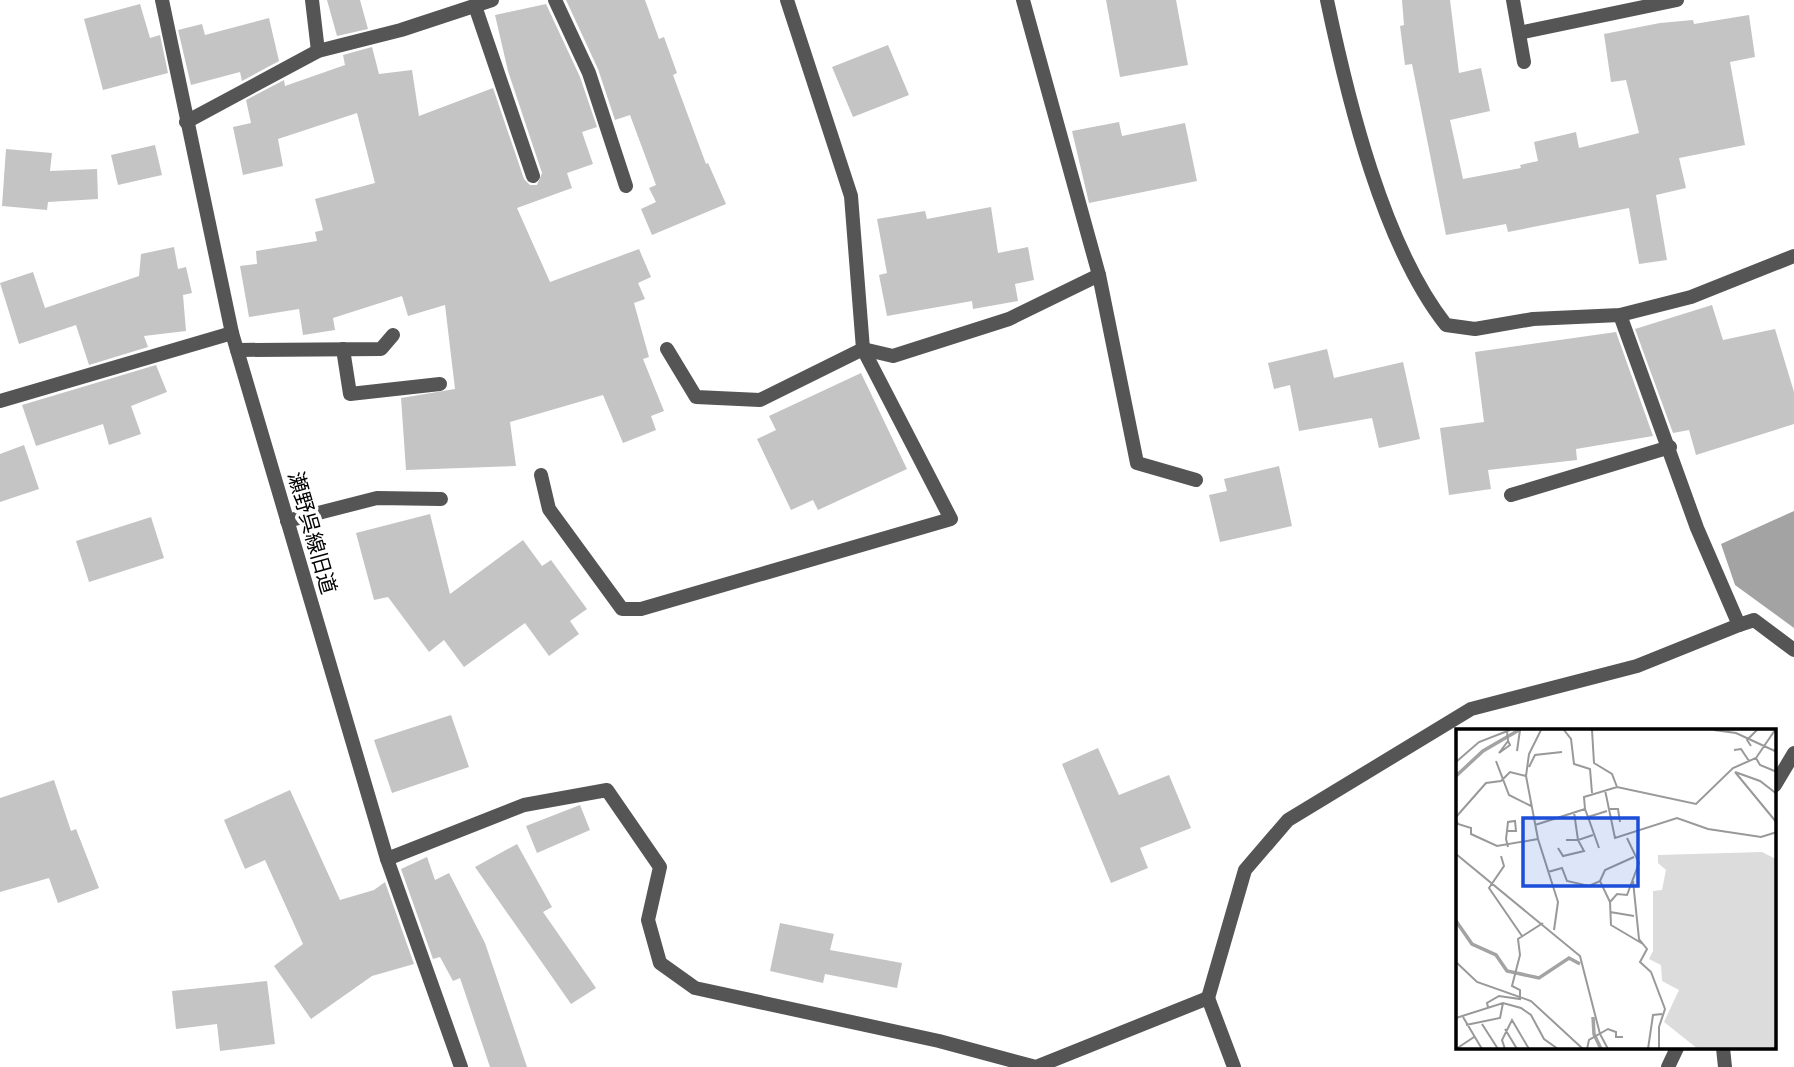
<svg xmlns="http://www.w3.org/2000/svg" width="1794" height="1067" viewBox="0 0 1794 1067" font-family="Rubik,'Noto Sans JP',sans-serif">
<rect width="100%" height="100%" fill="#fff"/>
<polygon fill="#a3a3a3" points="1794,511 1794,628 1735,585 1721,544"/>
<g fill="#c4c4c4">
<polygon points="327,0 360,0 368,29 337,36"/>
<polygon points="566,0 645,0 659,39 664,37 677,73 673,75 706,164 708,163 726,204 652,235 641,209 656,202 649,188 656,185 630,115 615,120 598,69"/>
<polygon points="1106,0 1176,0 1188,65 1120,77"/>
<polygon points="1402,0 1450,0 1459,73 1481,68 1490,111 1450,120 1463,179 1521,168 1520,165 1538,161 1534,142 1576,132 1579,148 1639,133 1626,80 1611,82 1604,34 1660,23 1693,20 1694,24 1749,15 1755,57 1730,62 1745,145 1679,158 1686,188 1656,195 1667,260 1639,264 1629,208 1508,232 1506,224 1446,235 1412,64 1405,65 1400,26 1404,25"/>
<polygon points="140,4 150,38 160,35 168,73 103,90 84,19"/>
<polygon points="546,4 580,77 597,127 582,132 593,164 567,173 572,188 517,208 550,282 639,249 651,277 638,283 645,299 634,303 649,357 643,359 664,411 651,416 656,430 623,443 603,395 510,422 516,466 406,470 401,398 455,389 445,305 408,316 402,296 333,318 335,330 303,335 299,309 249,317 240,266 257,264 256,251 317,241 315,232 323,230 315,199 375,183 357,113 278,139 283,166 243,175 233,127 251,123 246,100 284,80 285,86 345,65 343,55 372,47 379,74 412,70 419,116 493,88 524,179 530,185 537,185 542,173 508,71 495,15"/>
<polygon points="269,18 279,61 242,81 240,72 191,85 178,30 202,24 205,35"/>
<polygon points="888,45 909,95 853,117 832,67"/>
<polygon points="1119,122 1122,136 1185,123 1197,181 1089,203 1072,131"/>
<polygon points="155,145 162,175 118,185 111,155"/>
<polygon points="6,149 52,153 50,171 97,169 98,199 48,202 47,210 2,206"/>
<polygon points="991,207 998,253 1028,247 1034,280 1015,284 1018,301 973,309 972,301 887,316 879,275 887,273 877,219 925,211 927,219"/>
<polygon points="174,247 178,269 186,267 192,293 183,295 186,331 144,336 148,347 89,365 76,325 19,344 0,283 33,272 45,308 139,276 141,254"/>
<polygon points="1712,305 1723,340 1775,329 1794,392 1794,424 1696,455 1689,430 1673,433 1635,329"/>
<polygon points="1616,332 1653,436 1576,449 1577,460 1488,470 1491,489 1449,495 1440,428 1484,422 1475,352"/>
<polygon points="1327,349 1334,378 1403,362 1420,439 1379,448 1372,418 1299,431 1290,385 1274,389 1268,363"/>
<polygon points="156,365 167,392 131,406 141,434 109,445 103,424 36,446 22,405"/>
<polygon points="861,373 907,469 818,510 813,500 791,510 757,439 776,430 769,416"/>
<polygon points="24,445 39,489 0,502 0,454"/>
<polygon points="1279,466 1292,526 1220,542 1209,495 1227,491 1224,479"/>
<polygon points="430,514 450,594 523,540 542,566 551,560 587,609 570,621 579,634 549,656 525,623 464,667 444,640 429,652 388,597 374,600 356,533"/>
<polygon points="151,517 164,558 89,582 76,541"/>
<polygon points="451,715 469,767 392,793 374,740"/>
<polygon points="1098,748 1119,795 1169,775 1191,828 1140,848 1148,868 1111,883 1062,764"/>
<polygon points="54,780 71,831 76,829 99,888 58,903 49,878 0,892 0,798"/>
<polygon points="290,790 340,900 374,890 385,882 414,964 372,976 311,1019 274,966 303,944 265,860 245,869 224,820"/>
<polygon points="580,805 590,830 537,853 526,826"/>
<polygon points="517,844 552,907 543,912 596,988 571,1004 475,867"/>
<polygon points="427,857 435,880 449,873 485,943 527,1067 490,1067 460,978 453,981 440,957 433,959 401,869"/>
<polygon points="780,923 834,934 830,950 902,963 897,988 825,974 823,983 770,971"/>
<polygon points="267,981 275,1044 220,1051 217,1024 176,1029 172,991"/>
</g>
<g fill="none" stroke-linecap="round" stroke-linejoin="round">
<g stroke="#555" stroke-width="14">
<polyline points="343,349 350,394 440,384"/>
<polyline points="237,350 381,349 393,335"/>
<polyline points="287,521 377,498 441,499"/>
</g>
<g stroke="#555" stroke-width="14">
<polyline points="162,0 232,333 387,859 461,1067"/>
<polyline points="312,0 318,51"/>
<polyline points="555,0 589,73 626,186"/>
<polyline points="1023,0 1099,275 1137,463 1196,480"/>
<path d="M 1327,0 C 1348,100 1383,245 1446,325 L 1475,329 L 1533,319 L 1620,315 L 1691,297 L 1794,256"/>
<polyline points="1513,0 1524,62"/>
<polyline points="475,6 533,176"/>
<polyline points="1519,33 1677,0"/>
<polyline points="186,122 318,51 401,30 492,0"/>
<polyline points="1620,315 1697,528 1739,625 1754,620 1794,650"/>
<polyline points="667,349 696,397 760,400 863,349 851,196 787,0"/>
<polyline points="0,401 232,333"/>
<polyline points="541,475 549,509 622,609 641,609 951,519 863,349 893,356 1009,319 1099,275"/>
<polyline points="1511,495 1670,447"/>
<polyline points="1775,785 1794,753"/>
<polyline points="387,859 524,805 607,790 660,867 648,920 660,963 695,988 939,1041 1036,1067 1208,998 1234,1067"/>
<polyline points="1208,998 1245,870 1288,820 1471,709 1637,666 1739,625"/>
<polyline points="1723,1048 1725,1067"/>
<polyline points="1668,1067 1677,1048"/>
</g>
</g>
<g text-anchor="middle" stroke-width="7" stroke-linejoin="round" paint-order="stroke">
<g font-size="21" fill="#000" stroke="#fff">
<text transform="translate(312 533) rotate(74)" y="7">瀬野呉線旧道</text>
</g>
</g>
<g transform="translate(1456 729)">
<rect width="320" height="320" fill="#fff"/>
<path d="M 306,123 L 320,130 L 320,320 L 242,320 L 208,293 L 223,261 L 206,252 L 205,236 L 193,230 L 197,222 L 197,162 L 206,161 L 210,141 L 202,134 L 202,126 Z" fill="#dcdcdc"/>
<path fill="none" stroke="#a3a3a3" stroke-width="3.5" d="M 0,47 L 27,22 L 63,1M 0,192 L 16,215 L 40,226 L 51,242 L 83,249 L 113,229 L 124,235M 137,288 L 138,305 L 145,320"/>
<path fill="none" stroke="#999" stroke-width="2" d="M 85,1 L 73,25 L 70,47 L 82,110 L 102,173 L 98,201M 108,1 L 115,10 L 118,35 L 134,40 L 136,64M 136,1 L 138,34 L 156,45 L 161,58M 258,1 L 280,4 L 321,23M 51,2 L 52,12 L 43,24 L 54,16 L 52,12M 295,17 L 291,11 L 301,1M 278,21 L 285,20 L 293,32M 61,22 L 64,1M 300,29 L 304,36 L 321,43M 40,32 L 53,66 L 75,77M 0,33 L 23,13 L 54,1M 73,38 L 79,26 L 106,23M 279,43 L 321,94M 279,43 L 304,52 L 321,65M 149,61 L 159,109 L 221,89 L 252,100 L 305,108 L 321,103M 129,80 L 132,88 L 151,82M 154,80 L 162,80 L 164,93M 0,88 L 30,54 L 45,52 L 54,43 L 70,47M 132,88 L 143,119M 0,90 L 2,95 L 15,99 L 15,105 L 41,117 L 82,110M 79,96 L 129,80 L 128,68 L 161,58 L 240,75 L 277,39 L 300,29 L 319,1M 51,102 L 60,102 L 59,92 L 52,93 L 51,102 L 50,110 L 52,118M 110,111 L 122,111 L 118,83M 102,119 L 107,127 L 128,122 L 122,111 L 137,106M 0,125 L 124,227 L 144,305 L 152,320M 45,127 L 48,137 L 33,159 L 66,207M 92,143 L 106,139 L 111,152 L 133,157 L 144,152 L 154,173 L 155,196 L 187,215M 144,152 L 149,141 L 178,128M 177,152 L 183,210 L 191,220 L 184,233 L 195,243 L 209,280 L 203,298 L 203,320M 154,173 L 161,165 L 171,166 L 183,134 L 171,109M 154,183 L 178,187M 0,233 L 21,253 L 75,272 L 127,320M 32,278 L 31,274 L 43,267 L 64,270 L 64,261 L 56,257 L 64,226 L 62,210 L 87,194M 7,288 L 26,320M 0,289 L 47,274 L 65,279 L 75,286 L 88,310 L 102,320M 26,295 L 42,320M 10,296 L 44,289 L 47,274M 49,300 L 61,320M 0,320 L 18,308M 49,320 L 46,311 L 56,291 L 73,320M 131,320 L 133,311 L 152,300 L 160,303 L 160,308 L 167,308M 192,320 L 197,286 L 206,285"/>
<path fill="#1d4ed8" fill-opacity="0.15" stroke="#1d4ed8" stroke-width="3.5" d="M 67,89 L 182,89 L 182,157 L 67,157 Z"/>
<rect width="320" height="320" fill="none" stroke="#000" stroke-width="3.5"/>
</g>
</svg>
